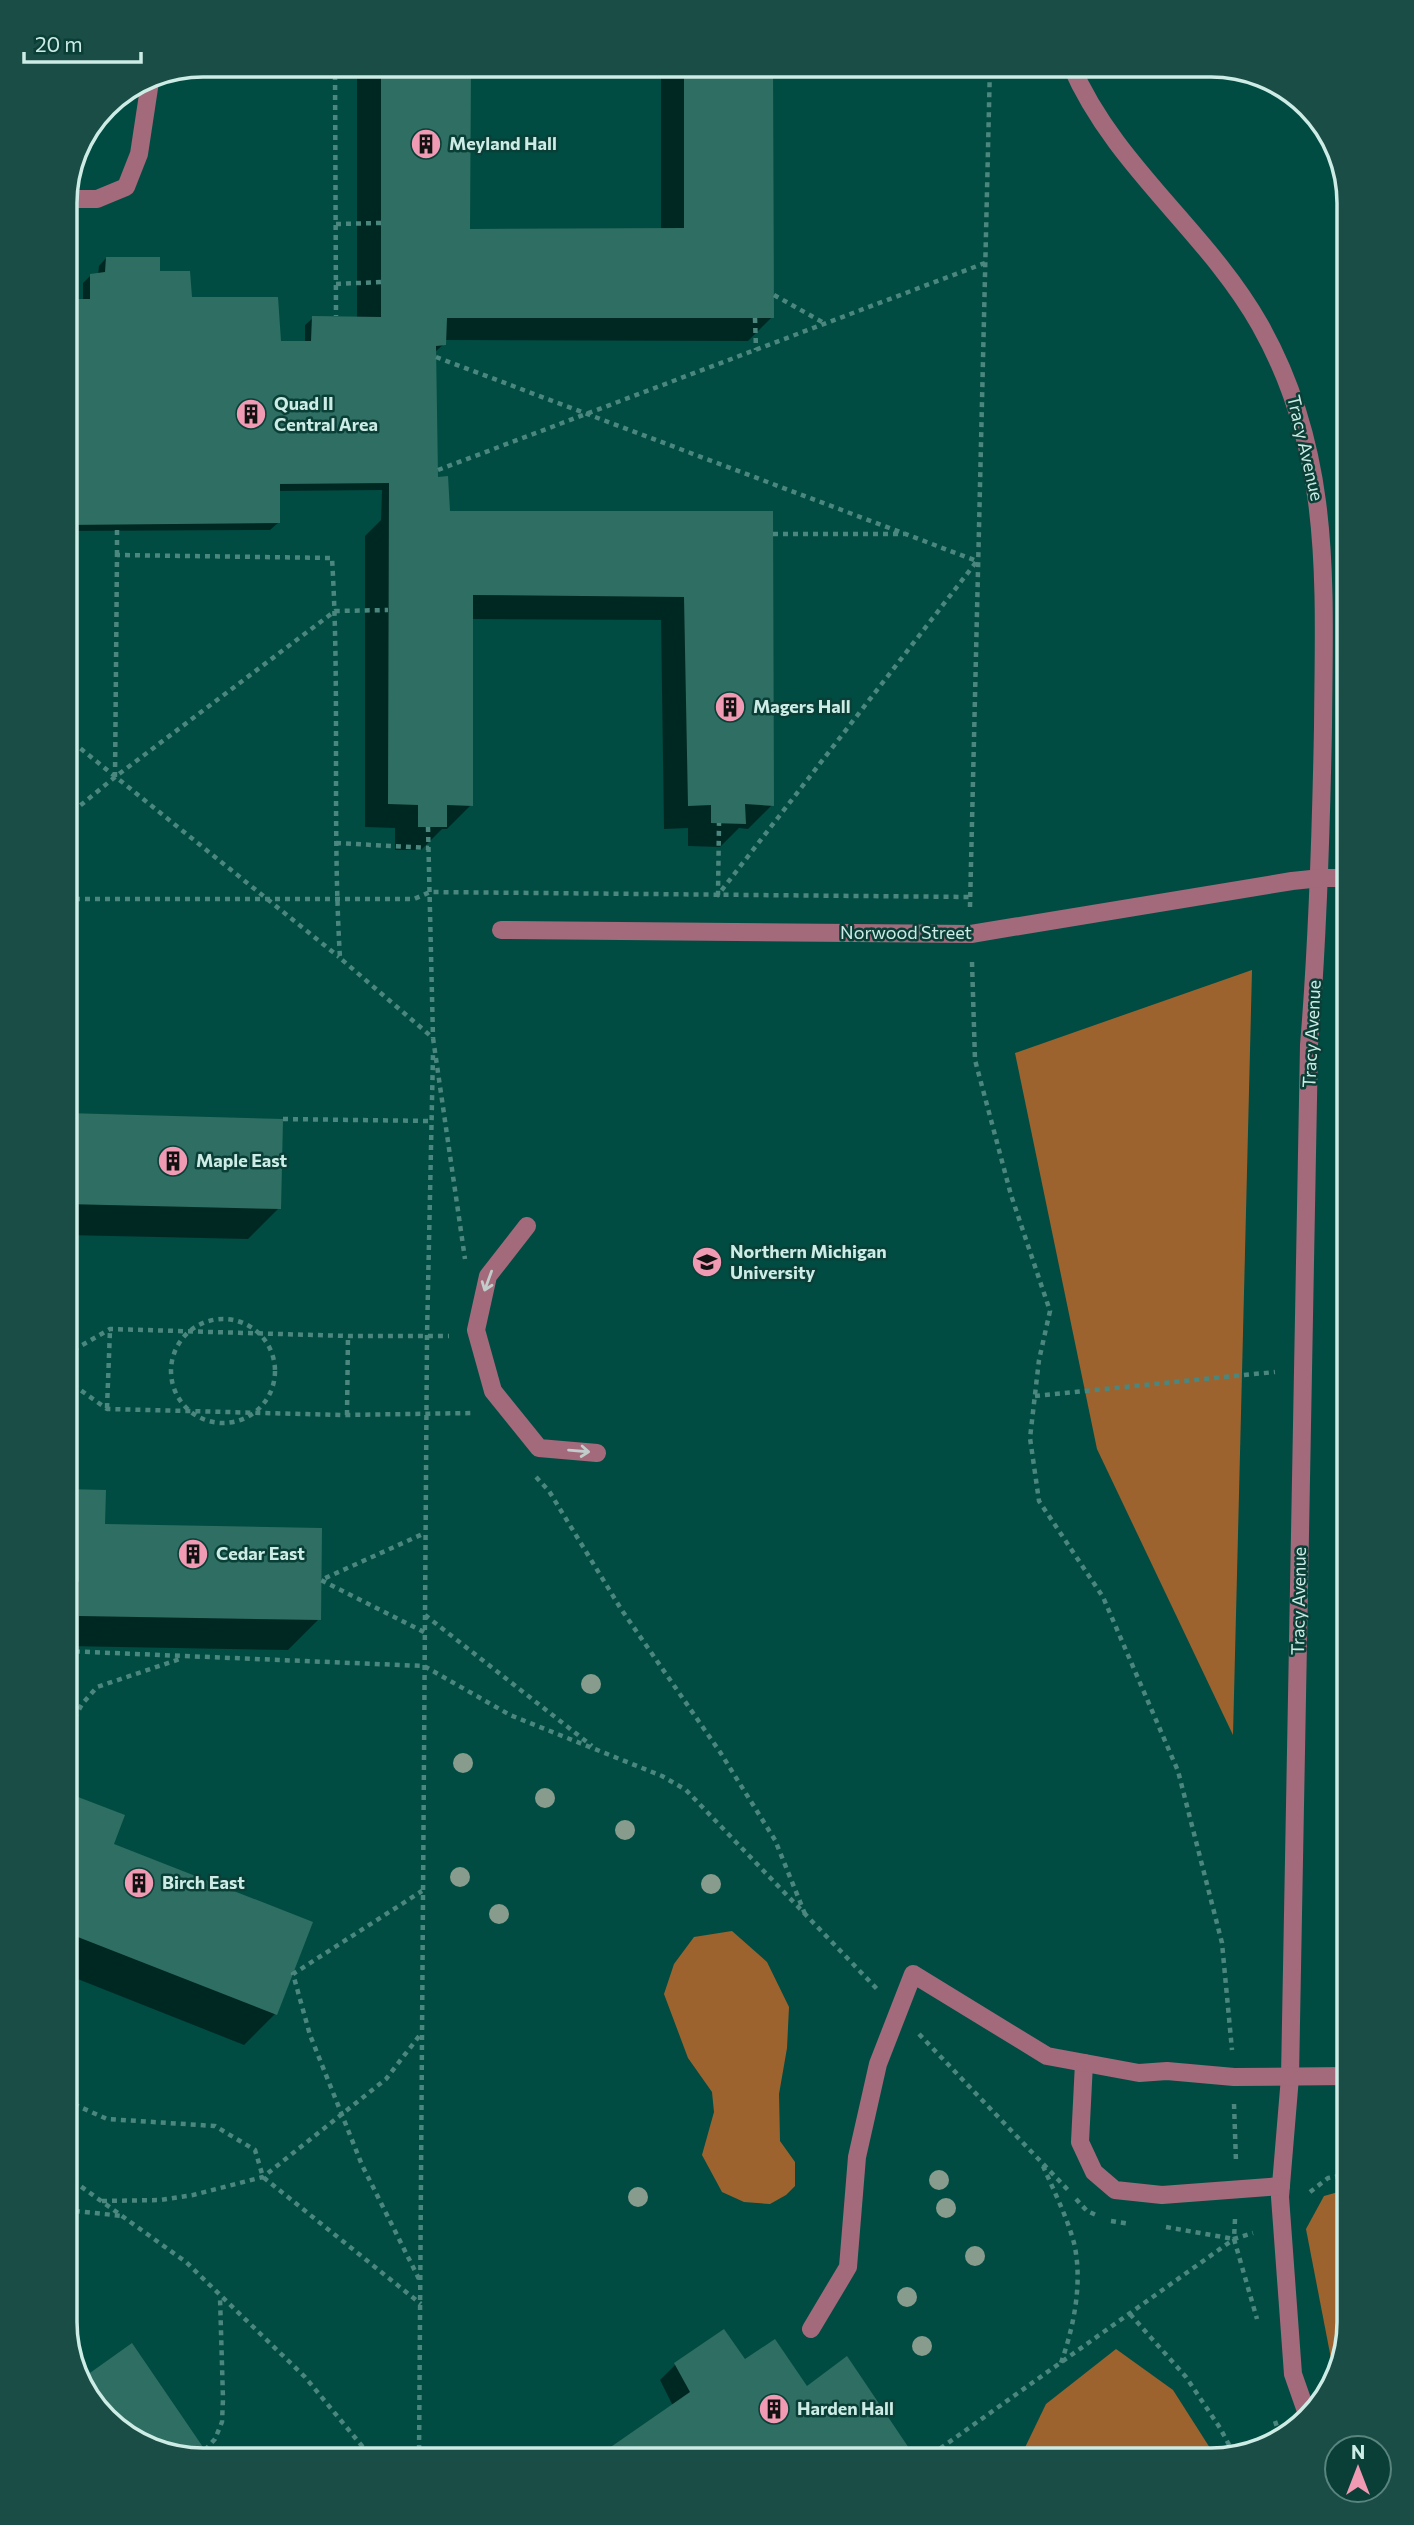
<svg xmlns="http://www.w3.org/2000/svg" width="1414" height="2525" viewBox="0 0 1414 2525" font-family="Commissioner,sans-serif">
<rect width="100%" height="100%" fill="#004c42"/>
<g fill="#9d632f">
<polygon points="1252,970 1233,1735 1097,1449 1015,1053"/>
<polygon points="732,1931 767,1962 789,2007 787,2048 779,2094 780,2141 795,2162 795,2186 786,2195 770,2204 744,2202 722,2192 702,2155 714,2112 712,2092 688,2058 664,1994 674,1964 694,1937"/>
<polygon points="1349,2189 1349,2322 1334,2374 1306,2229 1324,2196"/>
<polygon points="1116,2349 1173,2390 1217,2459 1019,2460 1046,2404"/>
</g>
<g fill="#0007">
<polygon points="357,65 469,65 468,231 661,230 661,65 771,65 772,317 748,341 445,340 444,344 435,352 436,479 448,513 771,513 772,805 748,829 739,828 720,847 688,846 688,828 664,829 661,620 471,619 471,805 447,829 442,829 421,850 395,850 395,828 365,827 365,536 381,520 382,490 278,491 278,523 270,530 65,531 65,301 83,301 83,283 91,275 98,275 99,266 106,258 159,273 191,298 279,343 305,343 305,325 313,318 357,318"/>
<polygon points="65,1115 281,1120 279,1208 248,1239 65,1235"/>
<polygon points="65,1491 104,1492 103,1526 319,1619 288,1650 65,1646"/>
<polygon points="65,1794 122,1816 112,1845 275,2014 244,2045 65,1974"/>
<polygon points="846,2359 915,2460 595,2460 673,2406 660,2380 676,2364 745,2361 807,2388"/>
</g>
<g fill="#2f6e62">
<polygon points="381,65 471,65 470,229 684,228 684,65 773,65 774,318 447,318 446,345 436,346 438,477 448,476 450,511 773,511 774,806 745,804 746,824 711,823 711,805 688,806 684,597 473,595 473,806 447,805 447,827 418,827 418,805 388,804 389,483 280,484 280,523 65,525 65,299 90,299 90,274 105,272 106,257 160,257 160,271 190,271 192,297 278,297 281,341 311,341 312,316 381,317"/>
<polygon points="65,1113 283,1119 281,1209 65,1204"/>
<polygon points="65,1489 106,1490 105,1524 322,1528 321,1620 79,1616 79,1582 65,1582"/>
<polygon points="65,1792 125,1815 114,1844 313,1922 277,2015 65,1932"/>
<polygon points="724,2329 745,2359 775,2339 807,2386 847,2356 917,2460 592,2460 690,2392 674,2363"/>
<polygon points="132,2343 205,2450 212,2460 194,2460 126,2437 80,2380"/>
</g>
<g fill="none" stroke-linecap="round" stroke-linejoin="round">
<g stroke="#4b877e" stroke-width="4.5" stroke-dasharray="5 5" stroke-linecap="butt">
<polyline points="335,65 336,316"/>
<polyline points="336,224 381,223"/>
<polyline points="336,284 381,282"/>
<polyline points="774,295 824,323"/>
<polyline points="755,318 756,350"/>
<polyline points="436,357 977,561 718,895 719,823"/>
<polyline points="438,470 985,263"/>
<polyline points="773,534 904,534"/>
<polyline points="117,555 117,525"/>
<polyline points="65,736 339,957"/>
<path d="M 115,777 L 117,555 L 332,558 C 340,691 332,825 340,958 L 433,1038 L 465,1259"/>
<polyline points="65,818 115,777 335,611 388,610"/>
<polyline points="428,827 433,1038"/>
<polyline points="336,843 429,848"/>
<polyline points="65,899 414,899 430,892 970,897"/>
<polyline points="970,907 990,65"/>
<polyline points="972,962 975,1060 1011,1195 1050,1311 1039,1360 1030,1438 1039,1501 1103,1597 1178,1771 1222,1943 1232,2050"/>
<polyline points="283,1119 431,1121"/>
<circle cx="223" cy="1371" r="52"/>
<polyline points="65,1355 110,1329 348,1336 449,1336"/>
<polyline points="65,1379 107,1409 344,1415 474,1413"/>
<polyline points="1035,1396 1275,1372"/>
<polyline points="107,1408 110,1330"/>
<polyline points="347,1415 348,1336"/>
<polyline points="536,1477 549,1491 621,1609 720,1752 775,1840 805,1914"/>
<polyline points="425,1615 592,1746"/>
<polyline points="424,1632 321,1580 425,1533"/>
<polyline points="65,1651 424,1666 510,1715 662,1776 686,1790 877,1989"/>
<polyline points="65,1736 82,1704 97,1687 183,1658"/>
<polyline points="919,2034 1068,2190"/>
<polyline points="1234,2104 1236,2162"/>
<polyline points="65,2106 71,2103 107,2119 215,2126 255,2150 263,2177 421,2304"/>
<path d="M 1043,2166 C 1054,2191 1067,2217 1074,2243 C 1083,2282 1074,2326 1061,2363"/>
<polyline points="65,2175 186,2262 305,2377 362,2446 370,2460"/>
<polyline points="1310,2192 1328,2178 1349,2174"/>
<polyline points="1076,2199 1087,2211 1096,2215"/>
<polyline points="102,2201 160,2200 193,2195 263,2177 386,2079 420,2035"/>
<polyline points="65,2210 123,2216"/>
<polyline points="1235,2219 1234,2239 1257,2319"/>
<polyline points="1111,2221 1130,2224"/>
<polyline points="1166,2227 1234,2239"/>
<polyline points="419,2279 362,2165 310,2035 293,1974 422,1891"/>
<polyline points="1130,2314 1186,2377 1220,2428 1235,2456"/>
<polyline points="1275,2421 1280,2436"/>
<polyline points="205,2450 215,2439 222,2422 223,2399 220,2297"/>
<polyline points="419,2460 427,1336 433,1054"/>
<polyline points="924,2460 1234,2239 1253,2233"/>
</g>
<g stroke="#a26a7b" stroke-width="18">
<path d="M 1071,65 C 1114,166 1207,231 1260,325 C 1333,454 1324,585 1323,727 C 1321,834 1318,938 1309,1045 L 1290,2077 L 1280,2197 L 1293,2374 L 1307,2414"/>
<polyline points="65,199 97,199 126,187 139,154 151,75"/>
<polyline points="501,930 971,934 1292,881 1321,878 1349,878"/>
<polyline points="527,1226 488,1276 476,1330 493,1391 539,1448 597,1453"/>
<polyline points="1084,2063 1080,2142 1094,2172 1115,2190 1162,2195 1281,2186"/>
<polyline points="811,2329 848,2267 857,2157 878,2064 913,1974 1047,2056 1139,2073 1167,2071 1234,2077 1349,2076"/>
</g>
</g>
<g fill="#889c8d">
<circle cx="591" cy="1684" r="10"/>
<circle cx="463" cy="1763" r="10"/>
<circle cx="545" cy="1798" r="10"/>
<circle cx="625" cy="1830" r="10"/>
<circle cx="460" cy="1877" r="10"/>
<circle cx="711" cy="1884" r="10"/>
<circle cx="499" cy="1914" r="10"/>
<circle cx="939" cy="2180" r="10"/>
<circle cx="638" cy="2197" r="10"/>
<circle cx="946" cy="2208" r="10"/>
<circle cx="975" cy="2256" r="10"/>
<circle cx="907" cy="2297" r="10"/>
<circle cx="922" cy="2346" r="10"/>
</g>
<defs><path id="oneway-shaft" d="M-6 0H5M1.5-3L5.5 0L1.5 3" fill="none" stroke-width="1.6" stroke-linecap="round" stroke-linejoin="round" transform="scale(1.75)"/></defs>
<g stroke="#c2ccca">
<use href="#oneway-shaft" transform="translate(488 1281) rotate(110)"/>
<use href="#oneway-shaft" transform="translate(579 1451) rotate(5)"/>
</g>
<defs>
<g id="building-disc" transform="scale(1.575)"><circle r="9.5" fill="#f09ab4" stroke="#0a3f37"/><path d="M-4-6H4V6H1V3H-1V6H-4ZM-2.5-4.3h1.7v1.8h-1.7ZM.8-4.3h1.7v1.8H.8ZM-2.5-1h1.7V.8h-1.7ZM.8-1h1.7V.8H.8Z" fill="#111"/></g>
<g id="university-disc" transform="scale(1.575)"><circle r="9.5" fill="#f09ab4" stroke="#0a3f37"/><path d="M0-5L7-2L0 1L-7-2ZM-4 1L0 2.5L4 1V4Q0 6-4 4Z" fill="#111"/></g>
</defs>
<g fill-rule="evenodd">
<use href="#building-disc" x="426" y="144"/>
<use href="#building-disc" x="251" y="414"/>
<use href="#building-disc" x="730" y="707"/>
<use href="#building-disc" x="173" y="1161"/>
<use href="#university-disc" x="707" y="1262"/>
<use href="#building-disc" x="193" y="1554"/>
<use href="#building-disc" x="139" y="1883"/>
<use href="#building-disc" x="774" y="2409"/>
</g>
<g text-anchor="middle" stroke-width="5" stroke-linejoin="round" paint-order="stroke">
<g font-size="18" font-weight="bold" fill="#ccece5" stroke="#0a3f37" text-anchor="start">
<text x="449" y="150">Meyland Hall</text>
<text x="274" y="410">Quad II<tspan x="274" dy="21">Central Area</tspan></text>
<text x="753" y="713">Magers Hall</text>
<text x="196" y="1167">Maple East</text>
<text x="730" y="1258">Northern Michigan<tspan x="730" dy="21">University</tspan></text>
<text x="216" y="1560">Cedar East</text>
<text x="162" y="1889">Birch East</text>
<text x="797" y="2415">Harden Hall</text>
</g>
<g font-size="18" fill="#ccece5" stroke="#0a3f37">
<text transform="translate(1305 448) rotate(77)" y="6">Tracy Avenue</text>
<text x="906" y="939">Norwood Street</text>
<text transform="translate(1312 1034) rotate(-87)" y="6">Tracy Avenue</text>
<text transform="translate(1299 1601) rotate(-89)" y="6">Tracy Avenue</text>
</g>
</g>
<path d="M0 0H1414V2525H0ZM203 77H1211A126 126 0 0 1 1337 203V2322A126 126 0 0 1 1211 2448H203A126 126 0 0 1 77 2322V203A126 126 0 0 1 203 77Z" fill="#1a4d45" fill-rule="evenodd"/>
<path fill="none" stroke="#ccece5" stroke-width="3.5" d="M203 77H1211A126 126 0 0 1 1337 203V2322A126 126 0 0 1 1211 2448H203A126 126 0 0 1 77 2322V203A126 126 0 0 1 203 77Z"/>
<g transform="translate(1358 2469)"><circle r="33" fill="#0a3f37" stroke="#58847d" stroke-width="2"/>
<path d="M0-5L12 26L0 18L-12 26Z" fill="#f09ab4"/>
<text y="-10" font-size="19" font-weight="bold" text-anchor="middle" fill="#ccece5">N</text>
</g>
<path d="M24 52v10h117v-10" fill="none" stroke="#ccece5" stroke-width="3.5"/>
<text x="35" y="52" font-size="21" fill="#ccece5" stroke="#0a3f37" stroke-width="5" paint-order="stroke">20 m</text>
</svg>
